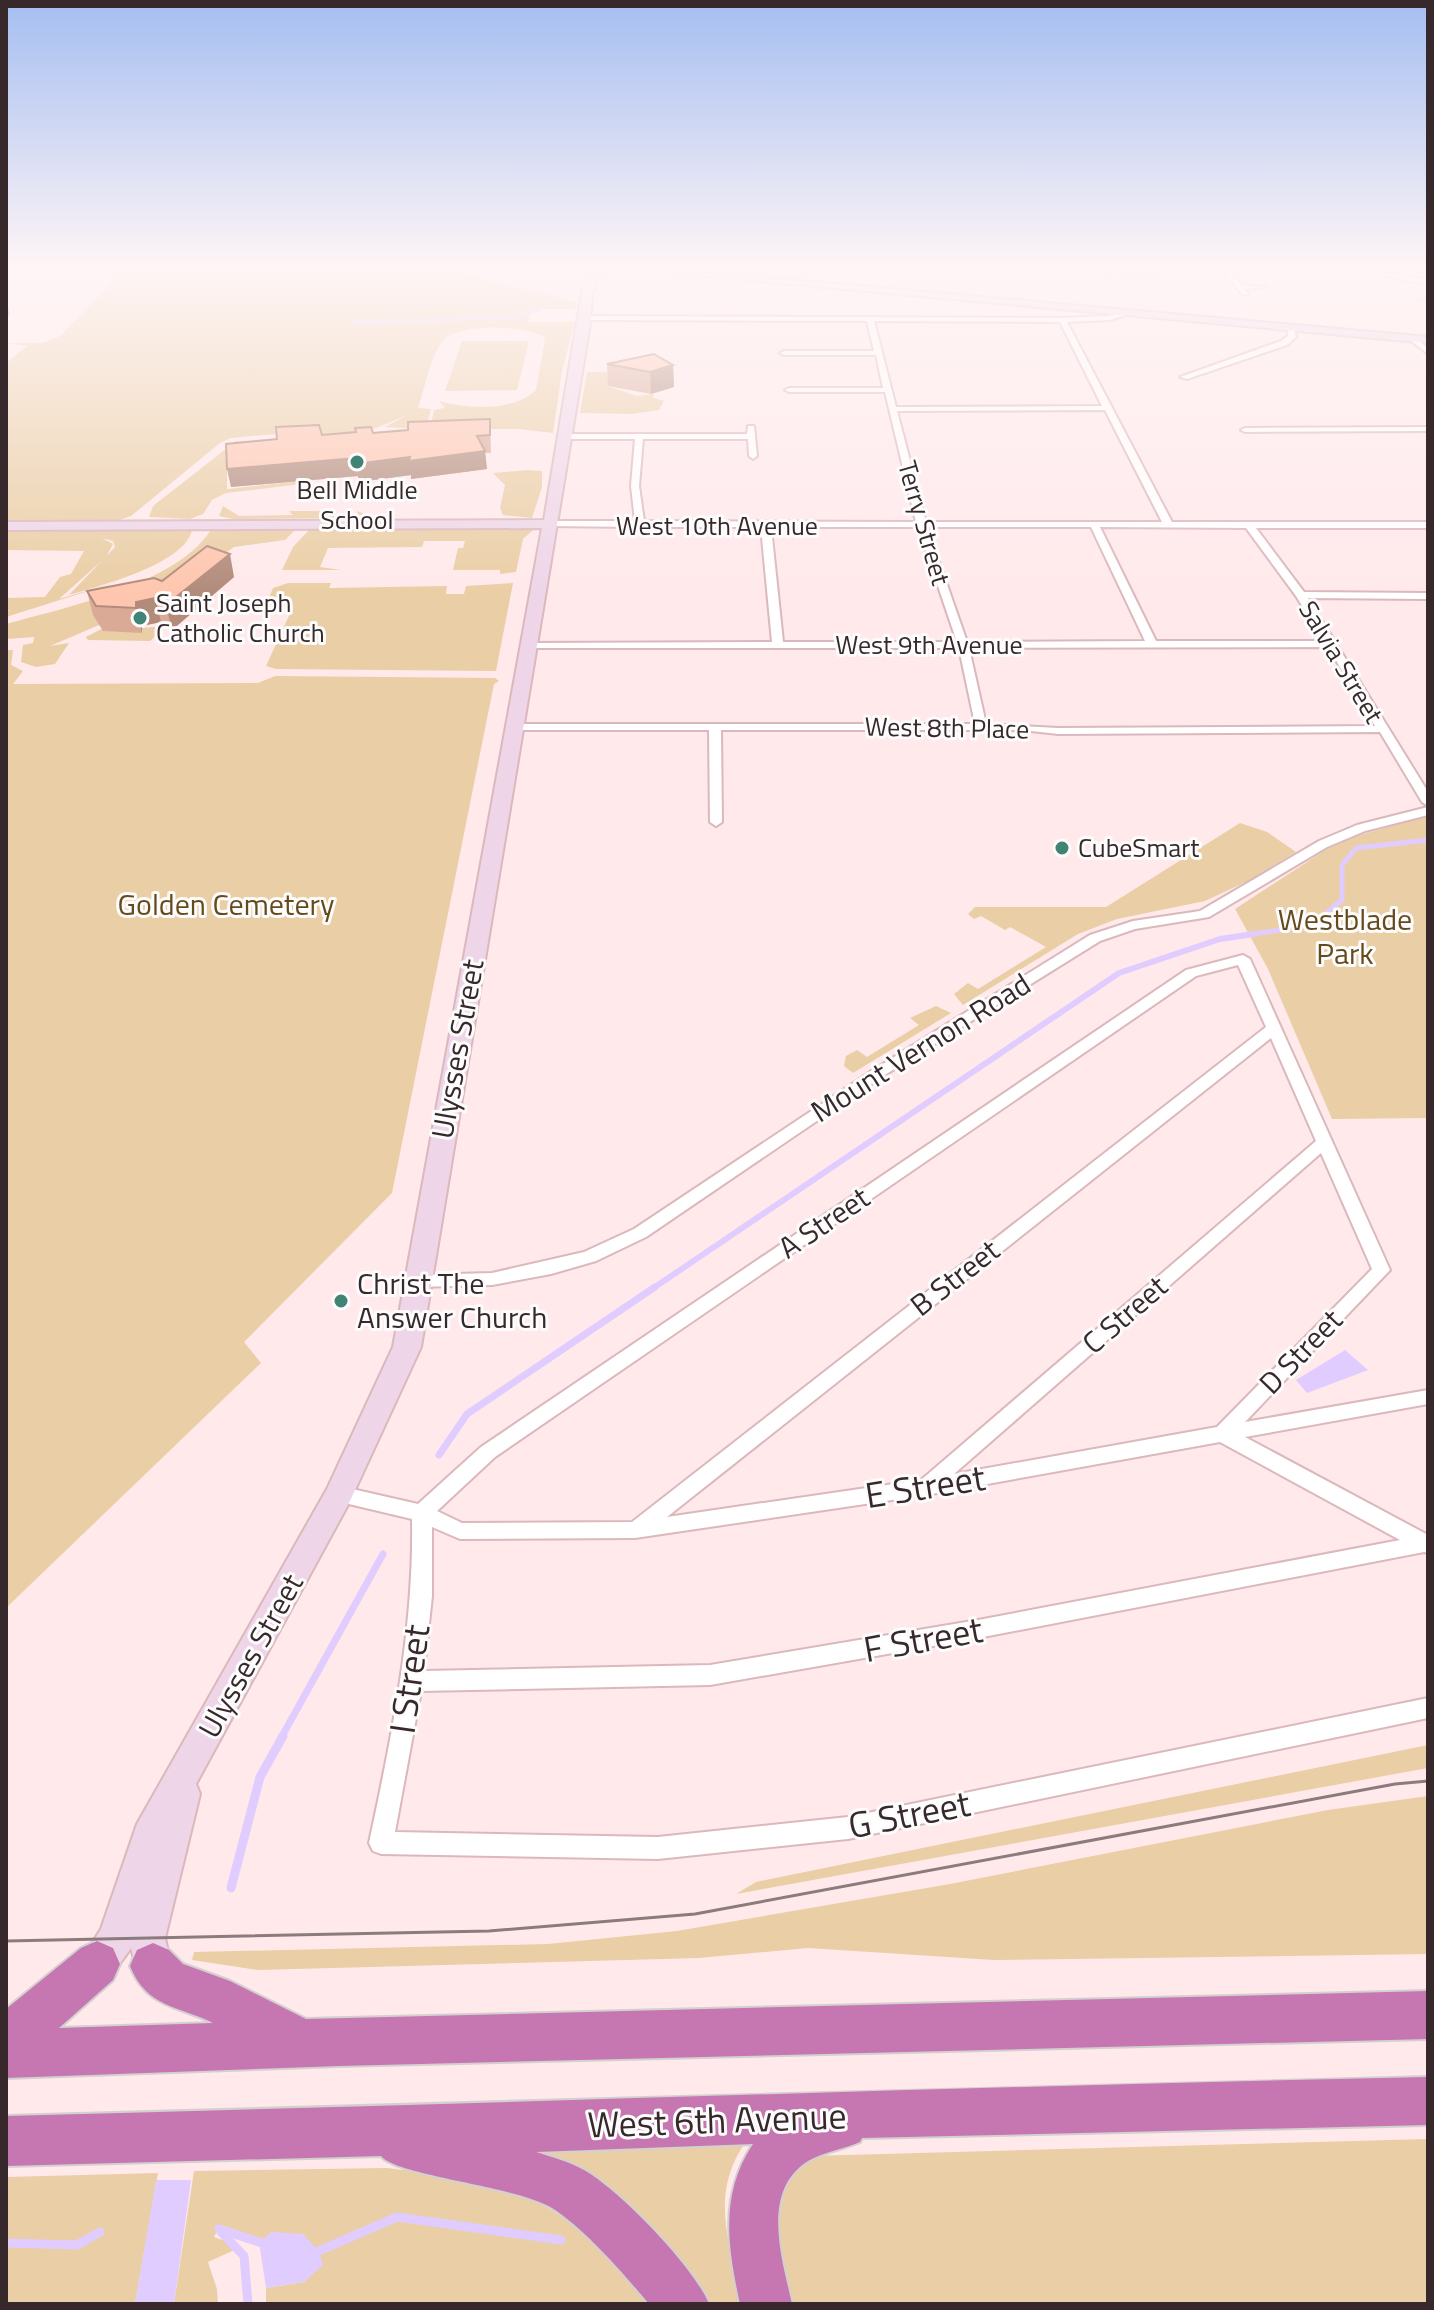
<svg xmlns="http://www.w3.org/2000/svg" width="1434" height="2310" viewBox="0 0 1434 2310" font-family="'Titillium Web',sans-serif">
<rect width="100%" height="100%" fill="#ffe9eb"/>
<g fill="#eacea5">
<path d="M 124,270 L 448,270 L 576,302 L 575,309 L 531,309 L 528,322 L 575,322 L 562,371 L 553,433 L 518,429 L 430,429 L 434,410 L 445,408 L 439,401 C 467,409 513,412 536,390 L 545,338 C 527,325 458,322 442,342 C 430,358 425,388 418,408 L 431,409 L 426,429 L 385,427 L 407,415 C 379,427 330,452 301,432 L 231,438 L 220,443 L 131,516 L 116,521 L 6,521 L 6,363 L 27,346 L 6,343 L 43,343 L 60,336 Z"/>
<polygon points="462,341 529,341 517,390 445,391"/>
<polygon points="657,371 608,386 637,396 653,394 654,398 664,401 659,410 632,414 580,413 587,372"/>
<polygon points="236,441 250,442 227,461 227,489 301,481 302,484 226,493 212,500 203,514 190,519 149,517 153,506"/>
<polygon points="527,470 542,471 542,487 532,518 503,515 500,508 505,485 493,473"/>
<polygon points="223,506 239,516 293,515 289,511 334,511 335,515 358,515 357,511 365,514 353,518 233,519 219,516"/>
<path d="M 296,529 L 285,540 L 234,547 L 196,574 L 106,622 L 50,646 L 69,643 L 55,664 L 36,667 L 21,662 L 23,645 L 33,643 L 34,637 L 6,639 L 6,624 C 64,608 176,584 210,531 Z"/>
<polygon points="310,529 531,529 533,530 523,539 516,572 500,574 500,570 453,570 458,548 463,548 465,541 424,541 422,547 328,548 320,567 341,570 282,570 293,547"/>
<path d="M 192,530 C 185,564 99,586 69,595 L 115,547 L 113,541 L 102,538 L 113,544 L 106,557 L 59,599 L 120,581 L 6,617 L 6,612 L 11,610 L 6,611 L 6,598 L 45,597 L 60,577 L 71,574 L 84,551 L 6,550 L 6,531 Z"/>
<polygon points="331,583 329,588 447,586 446,594 464,594 466,586 513,583 496,671 276,669 266,666 293,607 266,605 273,588 288,583"/>
<polygon points="111,624 142,632 142,628 166,626 150,641 88,640 86,637"/>
<polygon points="8,650 13,650 11,665 23,671 13,684 258,683 275,676 495,678 499,681 494,684 392,1193 244,1342 261,1363 6,1608"/>
<polygon points="1428,816 1428,1118 1332,1119 1268,969 1235,909 1327,849 1356,836"/>
<polygon points="1240,823 1267,832 1296,852 1248,881 1205,901 1117,919 1078,934 963,1005 954,994 968,983 978,989 1046,947 1010,927 1005,930 981,916 974,919 968,914 975,907 1106,907"/>
<polygon points="936,1006 951,1013 853,1073 844,1066 846,1056 857,1050 867,1057 919,1025 910,1018"/>
<polygon points="1428,1745 1428,1768 736,1894 756,1882"/>
<polygon points="1428,1796 1428,1954 994,1960 808,1948 699,1958 258,1970 192,1960 194,1952 548,1944 677,1931 950,1884 1328,1810"/>
<path d="M 750,2136 C 707,2192 729,2242 744,2304 L 708,2304 L 561,2164 L 538,2152 Z"/>
<polygon points="1428,2139 1428,2304 784,2304 772,2251 776,2189 811,2156"/>
<path d="M 387,2168 C 417,2172 450,2173 479,2180 C 556,2198 607,2251 661,2304 L 266,2304 L 266,2288 L 304,2282 L 322,2265 L 319,2251 L 272,2232 L 262,2240 L 220,2225 L 214,2237 L 241,2247 L 208,2262 L 217,2289 L 218,2304 L 174,2304 L 194,2171 Z"/>
<polygon points="158,2173 135,2304 6,2304 6,2177"/>
</g>
<g fill="#e1ccff">
<polygon points="1345,1350 1368,1370 1307,1393 1296,1380"/>
<polygon points="156,2180 191,2180 174,2304 135,2304"/>
<polygon points="272,2232 303,2234 319,2251 323,2265 304,2282 266,2288 259,2242"/>
</g>
<g fill="none" stroke-linecap="round" stroke-linejoin="round">
<g stroke="#e1ccff" stroke-width="3">
<polyline points="1068,270 1184,282"/>
<polyline points="1418,299 1428,301"/>
<polyline points="523,316 543,308"/>
<polyline points="433,320 518,317"/>
<polyline points="353,322 429,320"/>
</g>
<polyline stroke="#e1ccff" stroke-width="5" points="1241,936 1312,925 1342,900 1342,865 1356,848 1428,840"/>
<polyline stroke="#e1ccff" stroke-width="6" points="652,1289 1119,973 1220,939 1254,934"/>
<g stroke="#e1ccff" stroke-width="7">
<polyline points="439,1455 467,1414 655,1287"/>
<polyline points="281,1738 383,1554"/>
</g>
<g stroke="#e1ccff" stroke-width="9">
<polyline points="231,1888 260,1777 283,1736"/>
<polyline points="219,2229 265,2244"/>
<polyline points="221,2232 244,2256 248,2304"/>
<polyline points="6,2243 77,2245 100,2232"/>
<polyline points="314,2253 397,2217 561,2240"/>
</g>
<g stroke="#dbb8bc" stroke-width="4">
<g id="street">
<polygon points="1222,270 1229,270 1241,285 1268,287 1244,289 1248,294 1243,295"/>
<polygon points="1351,270 1368,270 1428,280 1428,284"/>
<path d="M 1129,310 L 1131,313 L 1110,320 L 1067,322 L 1172,522 L 1428,522 L 1428,528 L 1256,528 L 1304,592 L 1428,593 L 1428,599 L 1308,598 L 1428,792 L 1428,806 L 1422,802 L 1380,732 L 1058,734 L 1022,730 L 721,730 L 722,822 L 716,826 L 710,822 L 709,730 L 514,730 L 508,727 L 514,724 L 975,724 L 959,648 L 524,648 L 524,644 L 528,643 L 772,642 L 761,527 L 645,527 L 640,530 L 635,527 L 547,526 L 545,524 L 550,521 L 635,521 L 631,486 L 635,439 L 565,439 L 562,438 L 562,434 L 747,434 L 748,426 L 754,426 L 757,456 L 753,459 L 749,456 L 748,439 L 643,439 L 639,486 L 644,521 L 916,522 L 885,392 L 789,392 L 785,390 L 789,388 L 883,388 L 876,355 L 784,355 L 780,353 L 784,351 L 874,351 L 867,321 L 586,320 L 583,316 L 1062,318 L 1109,316 ZM 874,321 L 1060,322 L 1102,406 L 896,407 ZM 1105,410 L 1162,522 L 926,522 L 897,411 ZM 771,527 L 918,527 L 957,642 L 783,642 ZM 927,527 L 1091,527 L 1145,641 L 967,642 ZM 1100,527 L 1246,528 L 1296,596 L 1324,641 L 1156,641 ZM 1328,647 L 1375,726 L 1058,728 L 986,724 L 969,648 Z"/>
<polygon points="1287,325 1293,325 1296,337 1287,345 1187,379 1180,377 1281,341 1288,336"/>
<polygon points="1413,336 1428,348 1428,354 1410,340"/>
<polygon points="1428,427 1428,431 1245,432 1241,430 1245,428"/>
<polygon points="1428,807 1428,815 1365,831 1327,847 1209,917 1135,929 1100,941 880,1078 646,1237 596,1261 551,1274 492,1285 417,1287 411,1285 408,1281 411,1277 417,1275 492,1273 584,1252 634,1229 870,1072 1090,935 1133,921 1200,911 1319,841 1357,825"/>
<path d="M 1243,955 L 1250,959 L 1390,1270 L 1245,1422 L 1428,1390 L 1428,1404 L 1245,1437 L 1428,1535 L 1428,1553 L 1424,1552 L 978,1638 L 710,1685 L 421,1691 L 395,1832 L 658,1837 L 848,1817 L 1428,1698 L 1428,1718 L 848,1839 L 658,1859 L 381,1854 L 373,1851 L 369,1843 C 392,1736 414,1629 412,1519 L 332,1500 L 329,1494 L 332,1488 L 339,1486 L 418,1504 L 481,1447 L 1186,970 ZM 1238,965 L 1266,1027 L 632,1522 L 462,1523 L 437,1511 L 495,1457 L 1196,976 ZM 1271,1038 L 1316,1141 L 921,1480 L 667,1517 ZM 1321,1153 L 1372,1269 L 1217,1427 L 954,1474 ZM 1220,1442 L 1400,1540 L 978,1620 L 710,1665 L 424,1671 L 432,1596 L 432,1527 L 460,1539 L 635,1538 L 926,1495 Z"/>
</g>
</g>
<g stroke="#dbb8bc" stroke-width="4">
<g id="secondary">
<path d="M 595,270 L 606,271 C 591,284 591,299 591,318 L 421,1347 L 349,1503 L 196,1784 L 200,1794 L 165,1938 L 171,1966 L 166,1979 L 153,1984 L 140,1979 L 131,1948 L 110,1977 L 97,1982 L 84,1977 L 79,1964 L 101,1929 L 137,1824 L 327,1489 L 393,1347 L 542,528 L 6,530 L 6,522 L 544,520 L 582,291 Z"/>
<polygon points="639,270 680,270 1428,337 1428,343"/>
</g>
</g>
<g stroke="#d3d0d0" stroke-width="4">
<g id="highway">
<path d="M 97,1941 L 113,1948 L 120,1964 L 113,1980 L 59,2028 L 213,2023 C 177,2005 147,2008 130,1966 L 137,1950 L 153,1943 L 169,1950 L 183,1964 L 230,1981 L 306,2019 L 1428,1991 L 1428,2039 L 339,2066 L 6,2078 L 6,2009 L 81,1948 Z"/>
<path d="M 1428,2077 L 1428,2125 L 862,2138 L 860,2142 C 844,2149 823,2152 808,2161 C 760,2191 782,2259 792,2304 L 740,2304 C 728,2248 719,2195 753,2144 L 536,2152 C 551,2157 568,2161 582,2169 C 617,2187 695,2268 709,2304 L 649,2304 C 625,2275 584,2228 552,2208 C 517,2186 397,2176 381,2156 L 6,2166 L 6,2116 C 480,2104 954,2087 1428,2077 Z"/>
</g>
</g>
<use href="#street" fill="#fff" fill-rule="evenodd"/>
<use href="#secondary" fill="#eed6e8" fill-rule="evenodd"/>
<use href="#highway" fill="#c676b1" fill-rule="evenodd"/>
<polyline stroke="#8c7b7d" stroke-width="3" points="6,1941 489,1931 695,1914 1395,1784 1428,1781"/>
</g>
<g fill="#daaa96">
<polygon points="607,364 673,365 674,387 651,394 608,386"/>
<polygon points="490,419 491,453 485,453 487,469 411,479 411,475 359,482 358,476 231,487 277,439 322,435 408,430"/>
<polygon points="234,577 172,630 161,622 142,626 142,633 103,631 93,615 87,591 162,581"/>
</g>
<g fill="#b28b7a">
<polygon points="6,300 10,314 6,318"/>
<polygon points="673,365 674,387 651,394 650,372"/>
<polygon points="485,451 487,469 411,479 411,475 359,482 356,464 410,457"/>
<polygon points="355,458 358,476 231,487 227,469"/>
<polygon points="230,554 234,577 172,630 166,605"/>
<polygon points="155,598 161,622 142,626 142,633 136,608 136,602"/>
</g>
<g fill="#fec6ae" stroke="#b28b7a" stroke-width="2">
<polygon points="654,354 673,365 650,372 607,364"/>
<polygon points="490,419 490,435 477,436 485,451 409,461 410,457 356,464 355,458 227,469 226,444 277,439 276,427 319,425 322,435 356,432 355,428 371,427 373,433 408,430 408,422"/>
<polygon points="207,546 230,554 166,605 155,598 136,602 136,608 96,606 87,591 154,578 162,581"/>
</g>
<linearGradient id="sky" x2="0" y2="1"><stop stop-color="#a5bef1"/><stop offset="0.45" stop-color="#fff5f6"/><stop offset="1" stop-color="#fff5f6" stop-opacity="0"/></linearGradient>
<rect width="1434" height="594" fill="url(#sky)"/>
<g fill="#418375" stroke="#fcfcfc" stroke-width="3">
<circle cx="357" cy="462" r="8"/>
<circle cx="140" cy="618" r="8"/>
<circle cx="1062" cy="848" r="8"/>
<circle cx="341" cy="1301" r="8"/>
</g>
<g text-anchor="middle" stroke-width="6" stroke-linejoin="round" paint-order="stroke">
<g font-size="26" fill="#37292b" stroke="#fcfcfc" text-anchor="start">
<text x="357" y="499" text-anchor="middle">Bell Middle<tspan x="357" dy="30">School</tspan></text>
<text x="156" y="612">Saint Joseph<tspan x="156" dy="30">Catholic Church</tspan></text>
<text x="1078" y="857">CubeSmart</text>
</g>
<g font-size="26" fill="#37292b" stroke="#fcfcfc">
<text transform="translate(924 523) rotate(74)" y="9">Terry Street</text>
<text x="717" y="535">West 10th Avenue</text>
<text x="929" y="654">West 9th Avenue</text>
<text transform="translate(1341 662) rotate(59)" y="9">Salvia Street</text>
<text transform="translate(947 728) rotate(1)" y="9">West 8th Place</text>
</g>
<g font-size="30" fill="#664a1c" stroke="#fcfcfc">
<text x="226" y="915">Golden Cemetery</text>
<text x="1345" y="930">Westblade<tspan x="1345" dy="34">Park</tspan></text>
</g>
<g font-size="30" fill="#37292b" stroke="#fcfcfc">
<text transform="translate(921 1048) rotate(-32)" y="10">Mount Vernon Road</text>
<text transform="translate(458 1049) rotate(-80)" y="10">Ulysses Street</text>
<text transform="translate(824 1223) rotate(-34)" y="10">A Street</text>
<text transform="translate(955 1278) rotate(-38)" y="10">B Street</text>
<text transform="translate(1125 1315) rotate(-41)" y="10">C Street</text>
<text transform="translate(1301 1352) rotate(-46)" y="10">D Street</text>
<text transform="translate(251 1656) rotate(-61)" y="10">Ulysses Street</text>
</g>
<g font-size="30" fill="#37292b" stroke="#fcfcfc" text-anchor="start">
<text x="357" y="1294">Christ The<tspan x="357" dy="34">Answer Church</tspan></text>
</g>
<g font-size="36" fill="#37292b" stroke="#fcfcfc">
<text transform="translate(925 1486) rotate(-9)" y="13">E Street</text>
<text transform="translate(923 1639) rotate(-10)" y="13">F Street</text>
<text transform="translate(409 1679) rotate(-82)" y="13">I Street</text>
<text transform="translate(909 1814) rotate(-11)" y="13">G Street</text>
<text transform="translate(717 2120) rotate(-2)" y="13">West 6th Avenue</text>
</g>
</g>
<rect width="1434" height="2310" fill="none" stroke="#37292b" stroke-width="16"/>
</svg>
